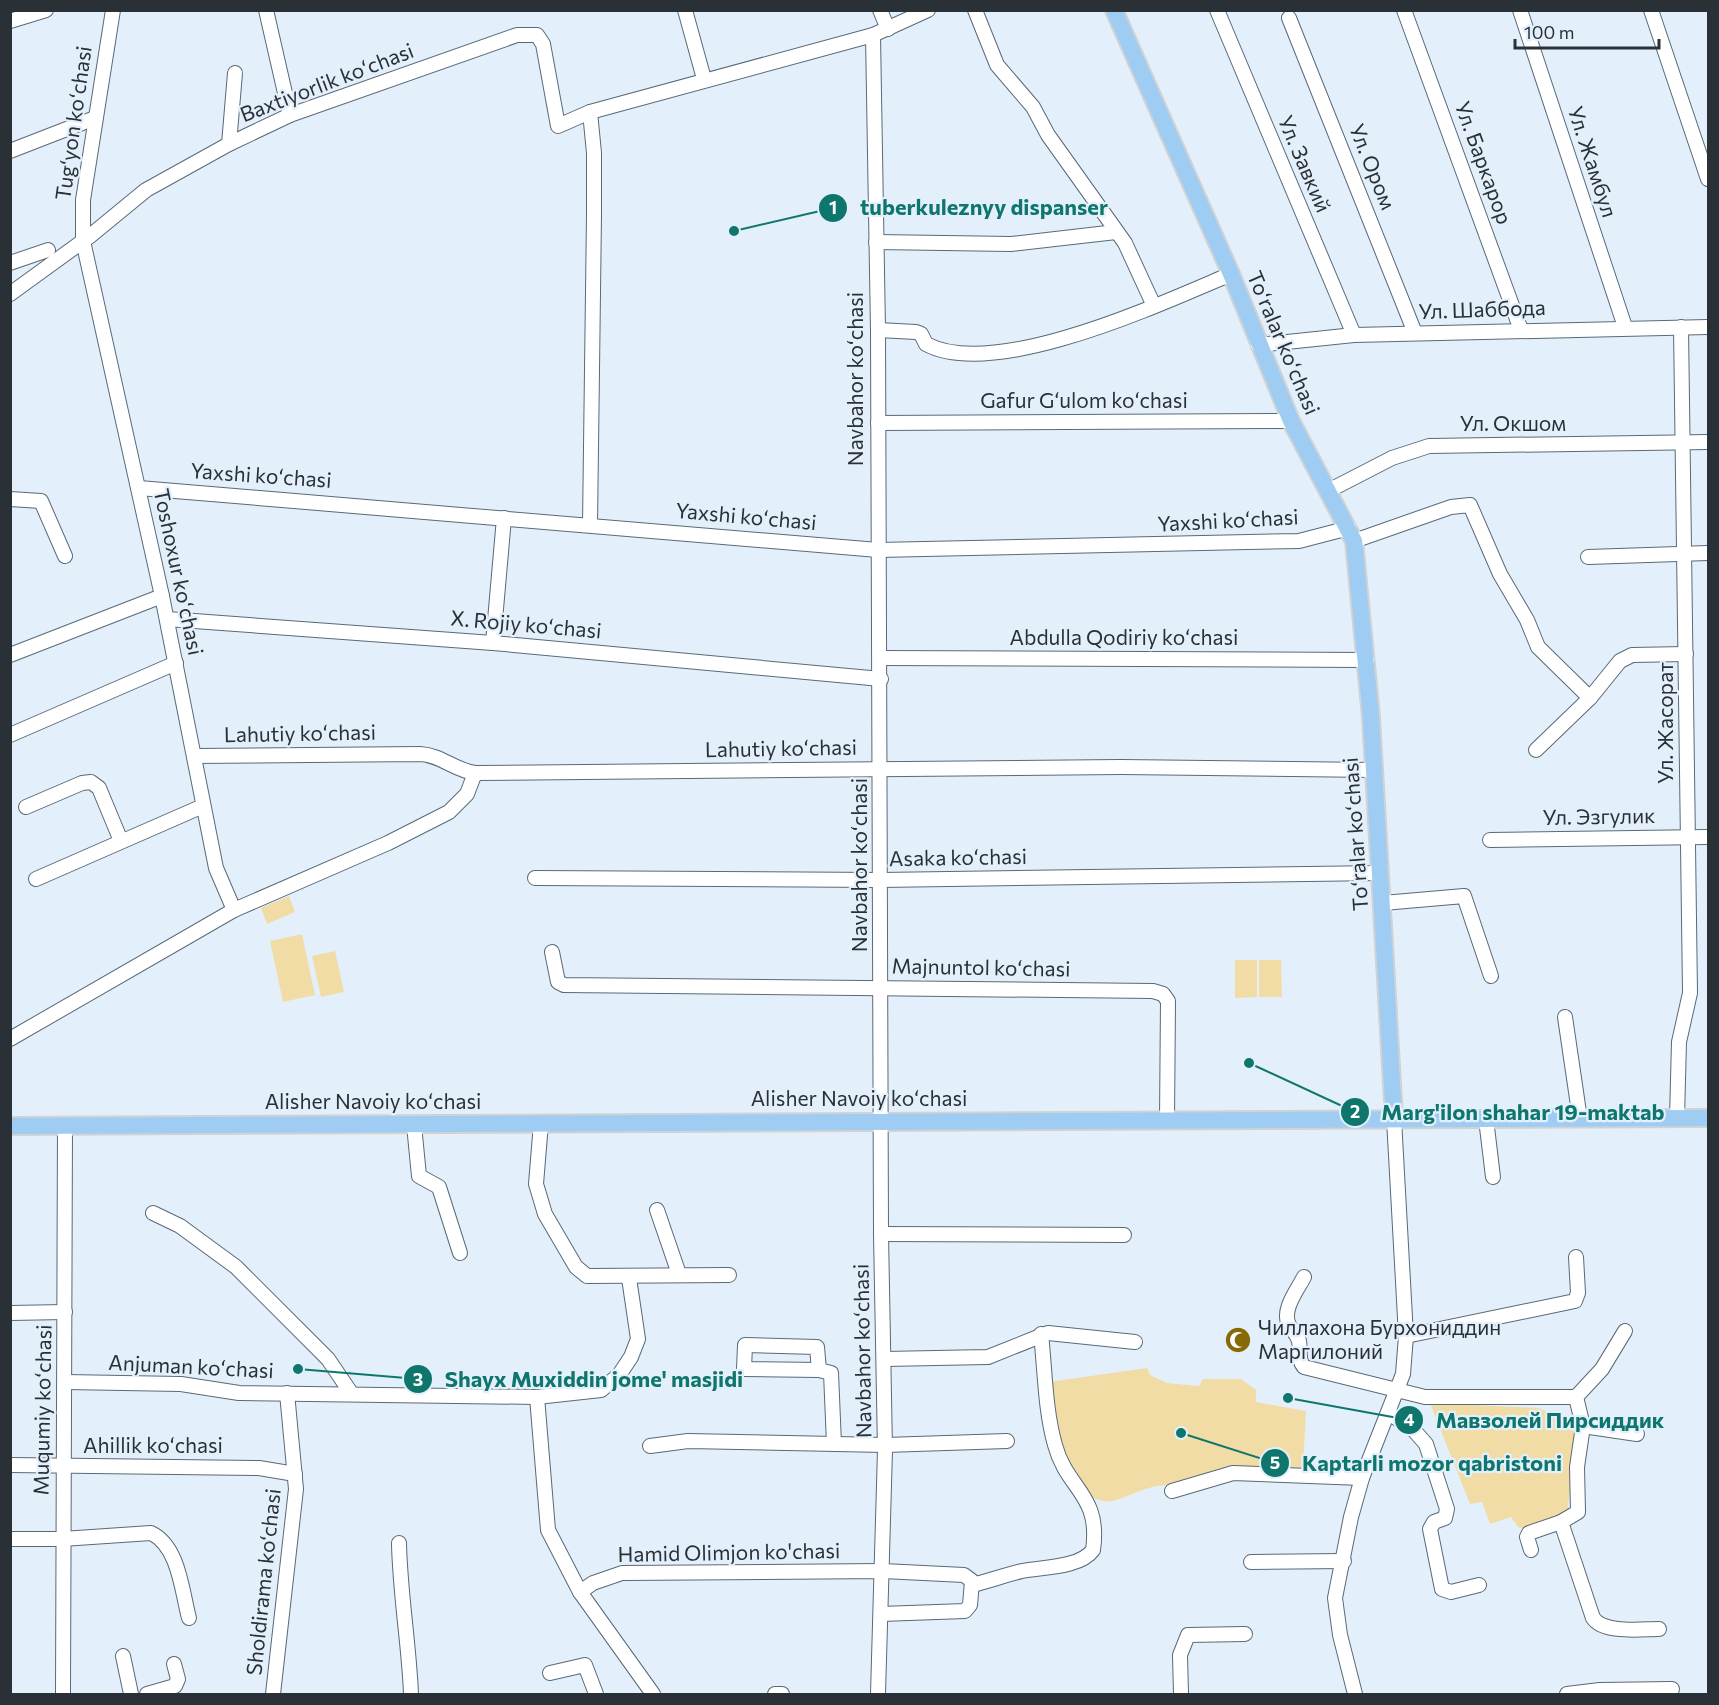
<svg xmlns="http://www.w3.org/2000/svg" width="1719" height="1705" viewBox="0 0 1719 1705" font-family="Commissioner,sans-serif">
<rect width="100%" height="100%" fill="#e3f0fc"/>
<g fill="#f2dca5">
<polygon points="289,896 295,912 267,924 261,908"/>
<polygon points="302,934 315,995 283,1002 270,941"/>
<polygon points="335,951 344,992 321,997 312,956"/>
<polygon points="1235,960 1257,960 1257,997 1235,998"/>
<polygon points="1259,960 1281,960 1282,997 1259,997"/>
<path d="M 1147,1368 L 1150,1375 L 1167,1383 L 1199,1386 L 1203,1379 L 1241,1379 L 1256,1390 L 1256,1402 L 1306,1411 L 1303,1468 L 1230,1466 L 1169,1486 C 1150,1483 1131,1497 1112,1501 C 1089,1506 1069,1473 1062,1455 C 1054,1436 1053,1403 1049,1382 Z"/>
<polygon points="1430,1403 1539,1408 1578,1425 1567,1514 1530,1530 1518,1527 1511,1517 1490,1524 1482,1502 1470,1504"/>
</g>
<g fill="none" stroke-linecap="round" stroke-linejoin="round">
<g stroke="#5a6976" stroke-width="16">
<g id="minor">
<polyline points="113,10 83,200 83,241 162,596 216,868 234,910"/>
<polyline points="266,10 290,115"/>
<polyline points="685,10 704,79"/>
<polyline points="880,10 888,29"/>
<polyline points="975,10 997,65 1033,107 1048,135 1125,243 1154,306"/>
<polyline points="1217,10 1354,335"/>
<polyline points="1404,10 1521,330"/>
<polyline points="1520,10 1625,327"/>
<polyline points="1651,10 1708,179"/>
<polyline points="1289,18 1415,333"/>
<polyline points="10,21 46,10"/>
<polyline points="873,35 878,330 881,1234 885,1450 878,1694"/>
<polyline points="590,112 594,153 594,214 590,525"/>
<polyline points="229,144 235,73"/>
<polyline points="10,151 95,118"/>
<polyline points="876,242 1011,244 1116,232"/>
<polyline points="10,263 48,250"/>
<polyline points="10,294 90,236 146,190 229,144 290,115 517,35 537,35 543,44 558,126 590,112 873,35 928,10"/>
<path d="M 878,330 L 916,332 L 921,334 L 926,344 C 995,381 1162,303 1231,274"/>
<polyline points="1258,345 1354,335 1708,327"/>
<polyline points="878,423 1291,421"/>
<polyline points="139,488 878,550 1299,541 1349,528"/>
<polyline points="1328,491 1392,458 1429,446 1708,442"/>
<polyline points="10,499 41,501 65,556"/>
<polyline points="1354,541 1451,507 1470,505 1500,574 1527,620 1538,647 1590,698"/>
<polyline points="1588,557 1708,553"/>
<polyline points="167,619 493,643 881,679"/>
<polyline points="493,643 504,518"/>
<polyline points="10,655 162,596"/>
<polyline points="880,658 1367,660"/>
<polyline points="10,735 176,663"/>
<polyline points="1536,750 1590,698 1620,661 1632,655 1686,654"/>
<path d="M 194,756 L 420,754 C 441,755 454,770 475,773 L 1121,767 L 1374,770"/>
<polyline points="26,807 82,783 91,782 99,788 121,841"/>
<polyline points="1490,840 1708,837"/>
<polyline points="535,878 880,880 1381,873"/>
<polyline points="36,879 203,806"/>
<polyline points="1383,903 1464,896 1491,976"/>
<polyline points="552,952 558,982 564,985 1153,991 1163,994 1168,1001 1167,1121"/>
<polyline points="1565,1017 1580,1119"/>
<polyline points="10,1039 234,910 388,843 449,812 467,794 475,773"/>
<polyline points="1677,1118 1679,1042 1690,993 1681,327"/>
<polyline points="1486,1119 1493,1177"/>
<polyline points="541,1123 536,1184 545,1214 576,1267 587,1276 729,1275"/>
<polyline points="414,1125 419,1176 439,1187 460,1253"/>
<polyline points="657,1210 679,1274"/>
<polyline points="153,1213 180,1226 236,1267 328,1359 351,1393"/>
<polyline points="881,1234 1124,1235"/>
<path d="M 1304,1277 C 1298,1289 1281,1310 1289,1325 C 1292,1331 1297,1333 1299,1341 C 1301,1351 1297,1359 1304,1367 L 1425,1397 L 1576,1397 L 1583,1426 L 1577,1467 L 1578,1512 L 1561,1522 L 1593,1618 C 1604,1634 1642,1629 1659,1629"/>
<polyline points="10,1313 65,1312"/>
<polyline points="1406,1336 1575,1301 1578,1293 1576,1257"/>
<polyline points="884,1359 988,1357 1048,1333 1135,1342"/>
<polyline points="819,1370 817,1347 745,1345 744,1369 819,1370 831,1373 834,1444"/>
<polyline points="65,1382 181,1384 239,1393 537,1397 601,1390 619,1375 631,1357 638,1339 629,1278"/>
<polyline points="537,1397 548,1530 580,1592 653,1694"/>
<polyline points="1576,1397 1602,1369 1625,1331"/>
<polyline points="1388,1413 1411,1427 1426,1444 1447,1509 1445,1518 1434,1522 1430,1529 1442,1589 1451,1592 1479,1585"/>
<polyline points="1583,1426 1637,1434"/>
<polyline points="650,1446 688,1441 885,1445 1007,1441"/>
<polyline points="10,1465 259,1468 295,1474"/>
<polyline points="1172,1491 1233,1473 1362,1478"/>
<path d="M 10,1539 L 62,1539 L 151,1533 C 179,1546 182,1592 189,1618"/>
<path d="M 399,1543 C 400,1594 409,1644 411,1694"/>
<polyline points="1531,1550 1527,1537 1529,1533 1561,1522"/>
<polyline points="1251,1562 1344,1561"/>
<path d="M 972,1585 C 989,1581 1005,1575 1022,1571 C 1042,1567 1080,1568 1093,1550 C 1101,1494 1067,1490 1055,1445 C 1045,1410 1045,1370 1041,1334"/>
<polyline points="580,1592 593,1583 622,1573 883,1571 964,1575 972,1581 970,1605 965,1611 881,1614"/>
<polyline points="123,1656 131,1694"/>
<polyline points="550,1673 585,1665 596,1694"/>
<polyline points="63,1694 65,1125"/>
<polyline points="147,1694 175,1686 178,1679 174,1664"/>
<polyline points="273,1694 296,1489 287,1393"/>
<polyline points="775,1694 782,1694"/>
<polyline points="1181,1694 1180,1655 1188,1635 1245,1634"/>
<polyline points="1355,1694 1340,1635 1335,1598 1351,1517 1362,1478 1403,1374 1406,1336 1394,1119"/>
<polyline points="1567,1694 1600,1690 1672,1689"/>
</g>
</g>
<g stroke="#d0d2d3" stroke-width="20">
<g id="major">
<polyline points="1114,10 1231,274 1291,421 1354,541 1371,717 1394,1119"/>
<polyline points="10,1126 1708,1118"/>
</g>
</g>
<use href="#minor" stroke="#fff" stroke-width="14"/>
<use href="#major" stroke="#9eccf2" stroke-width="16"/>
</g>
<defs>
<g id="mosque-disc" transform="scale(1.35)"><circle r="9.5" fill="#876906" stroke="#e3f0fc"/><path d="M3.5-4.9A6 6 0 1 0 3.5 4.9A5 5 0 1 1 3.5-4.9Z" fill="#fff"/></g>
</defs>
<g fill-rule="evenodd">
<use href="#mosque-disc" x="1238" y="1340"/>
</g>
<g text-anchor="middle" stroke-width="4.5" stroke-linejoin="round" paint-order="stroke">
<g font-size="21" fill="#2a3136" stroke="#e3f0fc">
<text transform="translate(327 83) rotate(-21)" y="7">Baxtiyorlik koʻchasi</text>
<text transform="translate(74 123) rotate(-82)" y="7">Tugʻyon koʻchasi</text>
<text transform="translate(1592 162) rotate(72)" y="7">Ул. Жамбул</text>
<text transform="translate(1483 163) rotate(70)" y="7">Ул. Баркарор</text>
<text transform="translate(1304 164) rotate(67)" y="7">Ул. Завкий</text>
<text transform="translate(1372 167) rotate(68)" y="7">Ул. Ором</text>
<text transform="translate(1482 310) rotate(-2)" y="7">Ул. Шаббода</text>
<text transform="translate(1283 343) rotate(67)" y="7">Toʻralar koʻchasi</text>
<text transform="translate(856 379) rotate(-90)" y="7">Navbahor koʻchasi</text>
<text x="1084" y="408">Gafur Gʻulom koʻchasi</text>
<text x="1513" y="431">Ул. Окшом</text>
<text transform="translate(261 476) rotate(4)" y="7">Yaxshi koʻchasi</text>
<text transform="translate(746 517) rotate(5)" y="7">Yaxshi koʻchasi</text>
<text transform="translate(1228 521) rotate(-3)" y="7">Yaxshi koʻchasi</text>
<text transform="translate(178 572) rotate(78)" y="7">Toshoxur koʻchasi</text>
<text transform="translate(526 625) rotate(5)" y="7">X. Rojiy koʻchasi</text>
<text x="1124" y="645">Abdulla Qodiriy koʻchasi</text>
<text transform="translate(1666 723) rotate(-90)" y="7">Ул. Жасорат</text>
<text transform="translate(300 734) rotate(-1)" y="7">Lahutiy koʻchasi</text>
<text transform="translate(781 749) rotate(-1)" y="7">Lahutiy koʻchasi</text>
<text transform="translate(1599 817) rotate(-1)" y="7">Ул. Эзгулик</text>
<text transform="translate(1356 834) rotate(-94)" y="7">Toʻralar koʻchasi</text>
<text transform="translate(958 858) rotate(-1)" y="7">Asaka koʻchasi</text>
<text transform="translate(860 865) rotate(-90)" y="7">Navbahor koʻchasi</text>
<text transform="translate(981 968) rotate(1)" y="7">Majnuntol koʻchasi</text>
<text x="859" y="1106">Alisher Navoiy koʻchasi</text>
<text x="373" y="1109">Alisher Navoiy koʻchasi</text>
<text transform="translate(863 1351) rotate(-91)" y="7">Navbahor koʻchasi</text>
<text transform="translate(191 1367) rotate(3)" y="7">Anjuman koʻchasi</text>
<text transform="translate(43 1410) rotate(-89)" y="7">Muqumiy koʻchasi</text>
<text x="153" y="1453">Ahillik koʻchasi</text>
<text transform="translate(729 1553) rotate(-1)" y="7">Hamid Olimjon ko'chasi</text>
<text transform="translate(264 1582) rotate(-84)" y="7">Sholdirama ko‘chasi</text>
</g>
<g font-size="21" fill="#2a3136" stroke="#e3f0fc" text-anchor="start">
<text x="1258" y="1335">Чиллахона Бурхониддин<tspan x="1258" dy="24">Маргилоний</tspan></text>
</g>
</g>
<path fill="none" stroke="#0f766e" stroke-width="2" d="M734 231L833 208M1249 1063L1355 1112M298 1369L418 1379M1288 1398L1409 1420M1181 1433L1275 1463"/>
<g fill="#0f766e" stroke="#e3f0fc" stroke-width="2">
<circle cx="734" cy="231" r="6"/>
<circle cx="1249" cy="1063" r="6"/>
<circle cx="298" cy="1369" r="6"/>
<circle cx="1288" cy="1398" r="6"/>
<circle cx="1181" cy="1433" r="6"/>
<circle cx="833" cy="208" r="15"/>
<circle cx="1355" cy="1112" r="15"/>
<circle cx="418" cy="1379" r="15"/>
<circle cx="1409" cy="1420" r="15"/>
<circle cx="1275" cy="1463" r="15"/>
</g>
<g font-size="18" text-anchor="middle" font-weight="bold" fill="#fff">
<text x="833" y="214">1</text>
<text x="1355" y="1118">2</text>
<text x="418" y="1386">3</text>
<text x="1409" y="1426">4</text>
<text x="1275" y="1469">5</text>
</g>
<g font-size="22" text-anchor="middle" font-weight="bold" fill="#0f766e" stroke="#e3f0fc" stroke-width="4.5" stroke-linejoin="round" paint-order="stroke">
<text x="984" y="215">tuberkuleznyy dispanser</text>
<text x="1523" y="1120">Marg'ilon shahar 19-maktab</text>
<text x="594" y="1387">Shayx Muxiddin jome' masjidi</text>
<text x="1550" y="1428">Мавзолей Пирсиддик</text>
<text x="1432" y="1471">Kaptarli mozor qabristoni</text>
</g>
<rect width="1719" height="1705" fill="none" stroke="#2a3136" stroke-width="24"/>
<path d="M1515 39v9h144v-9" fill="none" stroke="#2a3136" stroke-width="3"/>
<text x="1524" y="39" font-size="18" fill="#2a3136" stroke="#e3f0fc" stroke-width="4.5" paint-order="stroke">100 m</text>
</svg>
